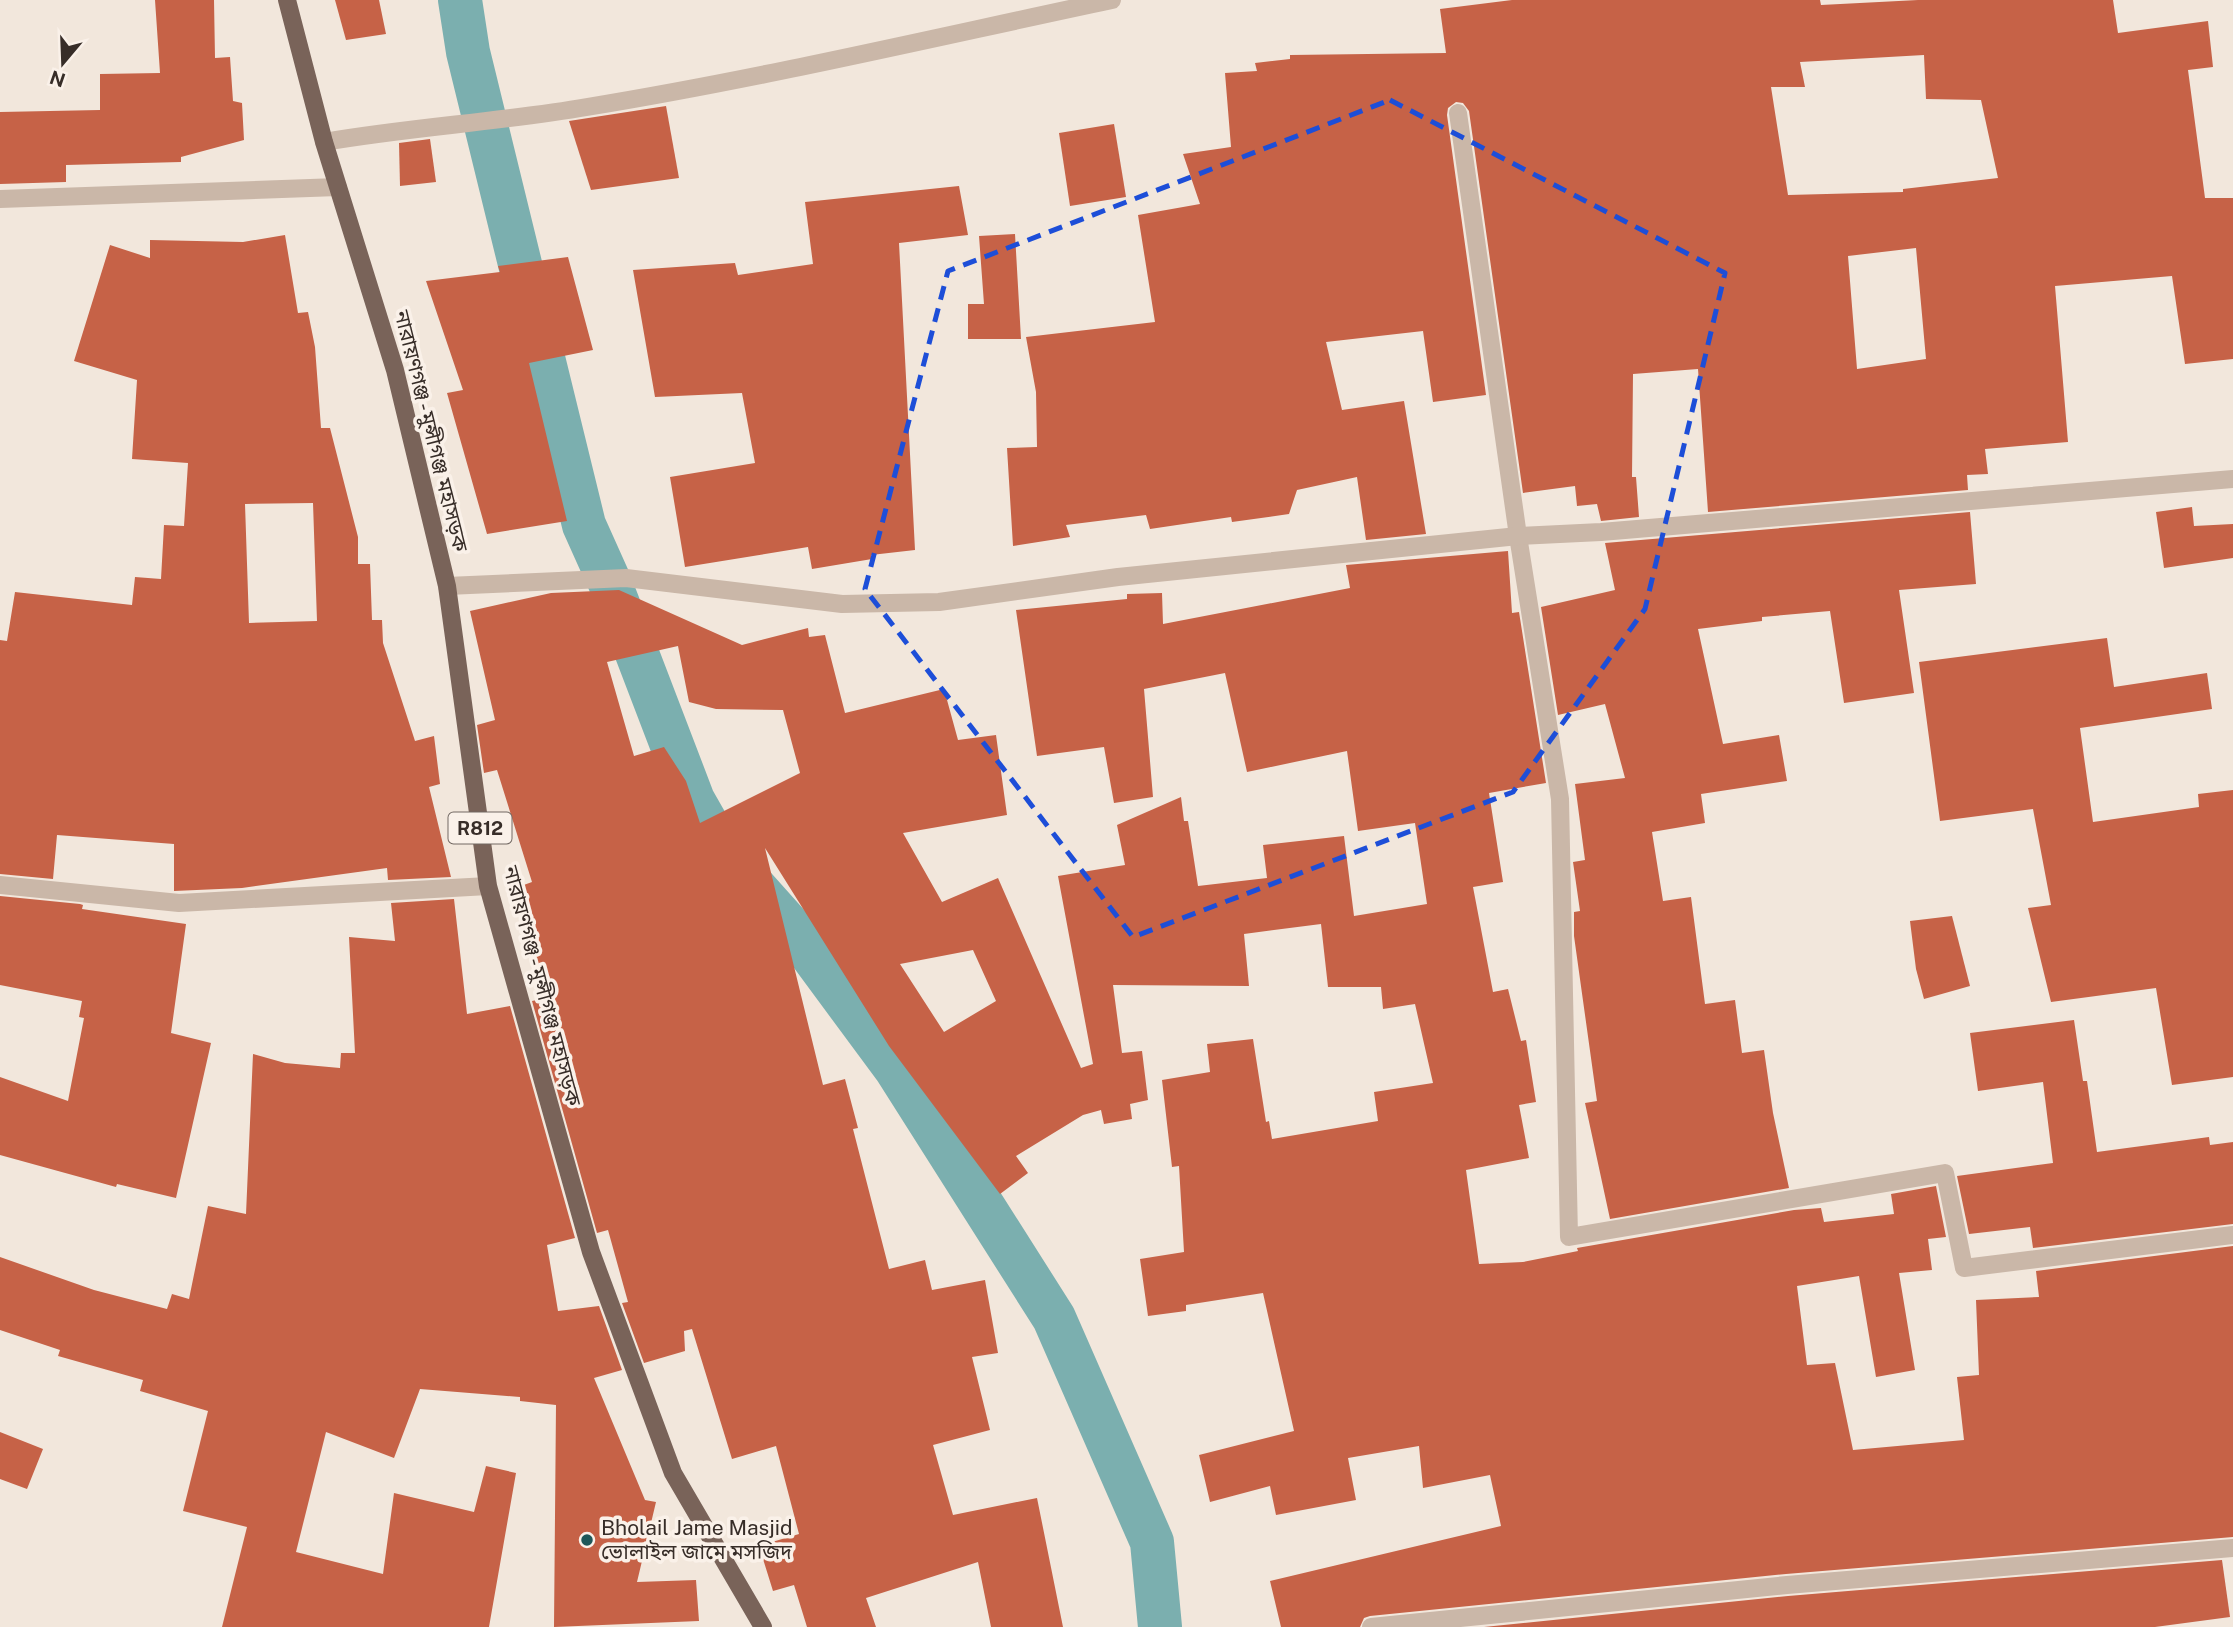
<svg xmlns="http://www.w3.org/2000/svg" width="2233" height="1627" viewBox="0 0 2233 1627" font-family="'Public Sans','Noto Sans Bengali',sans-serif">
<rect width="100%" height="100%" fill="#f2e7dc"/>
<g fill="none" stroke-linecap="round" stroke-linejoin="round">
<polyline stroke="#7bafaf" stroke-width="44" points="460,0 468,52 584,525 610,583 693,800 722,851 797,935 896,1069 1054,1318 1152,1542 1160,1627"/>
</g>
<g fill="#c66247" fill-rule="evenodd">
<polygon points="155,0 214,0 215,58 230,57 233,101 242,103 244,140 181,157 181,162 66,165 66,182 0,184 0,112 100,110 100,74 160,73"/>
<polygon points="335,0 379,0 386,34 346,40"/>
<path d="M 1512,0 L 1820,0 L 1821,5 L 1918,0 L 2113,0 L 2118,33 L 2208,21 L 2213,67 L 2188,70 L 2205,198 L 2233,198 L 2233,359 L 2185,364 L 2172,276 L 2055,286 L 2068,442 L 1985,449 L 1988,474 L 1967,475 L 1968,490 L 1708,512 L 1698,369 L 1633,374 L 1632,477 L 1636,477 L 1639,517 L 1601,521 L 1597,504 L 1577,506 L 1575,486 L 1523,493 L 1469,111 L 1463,103 L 1456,102 L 1448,108 L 1447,115 L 1486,395 L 1433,402 L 1423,331 L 1326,342 L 1342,410 L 1404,401 L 1426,534 L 1366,540 L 1357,477 L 1297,490 L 1289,514 L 1232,522 L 1231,517 L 1150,529 L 1146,515 L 1066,525 L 1070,537 L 1013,546 L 1007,448 L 1037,447 L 1036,392 L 1026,337 L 1155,322 L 1138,215 L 1200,204 L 1183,154 L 1231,147 L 1225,73 L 1257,71 L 1255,63 L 1290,59 L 1290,55 L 1446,53 L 1440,9 ZM 1924,55 L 1926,99 L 1981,100 L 1998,178 L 1903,189 L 1903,192 L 1788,195 L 1771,87 L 1805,87 L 1800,62 ZM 1916,248 L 1926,359 L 1857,369 L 1848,256 Z"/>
<polygon points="666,106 679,178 591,190 569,121"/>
<polygon points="1114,124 1126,197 1070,206 1059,133"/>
<polygon points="430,139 436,182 400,186 399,143"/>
<polygon points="959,186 968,235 899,243 915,550 871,555 872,559 812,569 808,547 685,567 670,477 755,463 742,393 655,397 633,270 735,263 738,275 813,264 805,202"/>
<polygon points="1015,234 1021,339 968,339 968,304 984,304 979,236"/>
<path d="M 285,235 L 298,313 L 308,312 L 315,347 L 321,428 L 330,428 L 358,537 L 358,564 L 370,564 L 372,620 L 382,620 L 383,643 L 415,741 L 434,736 L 440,784 L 429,787 L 451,877 L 388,880 L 387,868 L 242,888 L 174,891 L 174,844 L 57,835 L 53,879 L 0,874 L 0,640 L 7,641 L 15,592 L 132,605 L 135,577 L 161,579 L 164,525 L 184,526 L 188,463 L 132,459 L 137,380 L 74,361 L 110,245 L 150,258 L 150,240 L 243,242 ZM 313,503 L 317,621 L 249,623 L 245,504 Z"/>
<polygon points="568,257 593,350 529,363 567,521 487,534 447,393 463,390 426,281 500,272 498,266"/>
<polygon points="2192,507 2194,526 2233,524 2233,558 2164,568 2156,512"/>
<polygon points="1970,512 1976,584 1899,590 1914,693 1844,703 1830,611 1762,617 1762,621 1698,629 1723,744 1779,735 1787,781 1701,794 1705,823 1652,832 1663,901 1691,897 1705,1004 1735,1000 1742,1053 1764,1050 1773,1113 1789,1188 1610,1219 1585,1103 1597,1101 1574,936 1574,912 1580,911 1573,862 1585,860 1575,784 1625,778 1605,704 1558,715 1541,607 1615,590 1605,543"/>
<path d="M 1508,551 L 1512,613 L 1519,612 L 1546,783 L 1489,793 L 1503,882 L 1473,887 L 1493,992 L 1508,989 L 1521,1041 L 1526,1040 L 1536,1102 L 1519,1105 L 1529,1158 L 1466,1170 L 1479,1264 L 1523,1262 L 1578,1251 L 1577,1248 L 1794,1210 L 1821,1208 L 1824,1222 L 1894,1214 L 1891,1194 L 1936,1186 L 1946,1237 L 1928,1239 L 1932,1270 L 1899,1273 L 1915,1370 L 1876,1377 L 1859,1276 L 1797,1286 L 1807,1365 L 1835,1363 L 1853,1450 L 1964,1440 L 1957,1377 L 1979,1375 L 1976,1300 L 2039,1297 L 2036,1271 L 2233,1246 L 2233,1537 L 1786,1574 L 1370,1616 L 1364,1618 L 1360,1627 L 1281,1627 L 1270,1581 L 1501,1526 L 1490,1475 L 1423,1488 L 1419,1446 L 1348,1458 L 1356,1500 L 1276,1515 L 1270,1486 L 1210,1502 L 1199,1455 L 1294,1431 L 1263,1293 L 1186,1305 L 1186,1311 L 1148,1316 L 1140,1259 L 1184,1252 L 1179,1166 L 1172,1167 L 1162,1080 L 1210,1072 L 1207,1044 L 1253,1039 L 1266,1122 L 1269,1121 L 1272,1139 L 1378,1121 L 1374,1092 L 1433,1083 L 1415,1004 L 1383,1009 L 1381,987 L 1328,987 L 1321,924 L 1244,934 L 1249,986 L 1113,985 L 1122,1053 L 1142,1051 L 1148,1100 L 1130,1104 L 1132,1119 L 1104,1124 L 1101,1110 L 1083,1115 L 1016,1156 L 1028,1173 L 1000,1194 L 889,1046 L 765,848 L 823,1085 L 845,1079 L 858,1128 L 853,1129 L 889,1269 L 925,1260 L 932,1290 L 985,1280 L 998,1353 L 972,1357 L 990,1430 L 933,1445 L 953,1515 L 1037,1498 L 1063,1627 L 991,1627 L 978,1562 L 866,1598 L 876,1627 L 807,1627 L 794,1585 L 773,1591 L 759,1546 L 799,1534 L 776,1446 L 732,1459 L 692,1329 L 684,1331 L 685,1351 L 644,1363 L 622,1303 L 628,1302 L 608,1230 L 597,1233 L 532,1001 L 551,997 L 510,890 L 532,882 L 497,770 L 484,773 L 477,725 L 495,720 L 470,611 L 551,593 L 619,590 L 742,645 L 808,628 L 809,637 L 825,635 L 845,713 L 944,689 L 958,740 L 996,735 L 1007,815 L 903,833 L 942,902 L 998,878 L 1081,1068 L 1093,1064 L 1058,876 L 1125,865 L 1117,825 L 1181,797 L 1184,821 L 1188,821 L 1198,886 L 1267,878 L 1263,845 L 1344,836 L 1354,916 L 1427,904 L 1415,823 L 1358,831 L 1347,751 L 1247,772 L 1225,673 L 1144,689 L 1153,797 L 1114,803 L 1104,747 L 1037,756 L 1016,610 L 1127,599 L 1127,594 L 1162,593 L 1163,624 L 1350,588 L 1346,565 ZM 678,646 L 689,702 L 716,709 L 783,710 L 800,773 L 700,823 L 686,781 L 664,747 L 634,756 L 607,662 ZM 973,950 L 996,1001 L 944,1032 L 900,964 Z"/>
<polygon points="2107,638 2114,687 2207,673 2212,709 2080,728 2093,822 2199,807 2198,794 2233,790 2233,1077 2172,1085 2156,988 2051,1002 2028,908 2051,905 2033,809 1940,821 1919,662"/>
<polygon points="0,896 80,904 83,905 82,909 186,924 171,1033 211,1043 176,1198 117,1184 116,1187 0,1155 0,1077 68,1101 84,1018 79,1017 82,1001 0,985"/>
<polygon points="454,899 467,1014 510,1006 575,1238 547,1245 558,1311 599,1306 622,1370 594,1378 645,1500 656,1502 637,1582 696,1580 699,1621 554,1627 556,1405 520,1401 520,1397 420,1389 394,1458 326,1432 296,1552 383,1574 394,1493 474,1512 486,1466 516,1473 489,1627 222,1627 247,1527 183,1511 208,1411 140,1391 143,1380 58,1356 60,1350 0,1330 0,1257 94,1290 167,1309 172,1294 189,1299 208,1206 246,1214 253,1054 285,1063 340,1068 341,1053 355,1053 349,937 395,941 391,903"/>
<polygon points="1952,916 1970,986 1924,999 1916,969 1910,921"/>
<polygon points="2074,1020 2083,1081 2087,1081 2097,1152 2209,1137 2210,1145 2233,1142 2233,1224 2033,1248 2030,1227 1969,1234 1957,1176 2053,1163 2043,1082 1978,1091 1970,1033"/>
<polygon points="0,1432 43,1449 27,1489 0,1479"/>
<polygon points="2222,1560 2230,1617 2155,1627 1484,1627 1788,1596"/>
</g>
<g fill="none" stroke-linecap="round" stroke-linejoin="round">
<g stroke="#cab7a8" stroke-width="18">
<polyline points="1458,113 1518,536 1560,799 1569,1237 1945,1173 1964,1268 2233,1235"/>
<path d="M 324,142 C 411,127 500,122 587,107 C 764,78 937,37 1112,0"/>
<polyline points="0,199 338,187"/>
<polyline points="447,586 626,578 842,604 939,602 1118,577 1518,536 1601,532 2233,479"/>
<polyline points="0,885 179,903 488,886"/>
<polyline points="1371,1627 1787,1585 2233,1548"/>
</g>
<polyline stroke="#796359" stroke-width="18" points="287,0 324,142 395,370 447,586 488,886 591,1252 673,1473 763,1627"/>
</g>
<path fill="none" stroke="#1d4ed8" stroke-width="5" stroke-dasharray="14 9" stroke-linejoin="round" d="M 1390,100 L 1725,273 L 1645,609 L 1513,792 L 1133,937 L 865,589 L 948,271 Z"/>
<circle fill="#1e5759" stroke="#faf1e9" stroke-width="2.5" cx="587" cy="1540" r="7"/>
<g text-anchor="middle" stroke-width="7" stroke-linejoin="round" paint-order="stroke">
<rect fill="#faf1e9" stroke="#726862" stroke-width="2" x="448.5" y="812.5" width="63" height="31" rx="5"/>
<g font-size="19" font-weight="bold" fill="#372d28">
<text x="480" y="835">R812</text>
</g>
<g font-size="21" fill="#372d28" stroke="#faf1e9">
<text transform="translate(431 431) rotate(76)" y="7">নারায়ণগঞ্জ - মুন্সীগঞ্জ মহাসড়ক</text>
<text transform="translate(542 986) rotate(75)" y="7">নারায়ণগঞ্জ - মুন্সীগঞ্জ মহাসড়ক</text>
</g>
<g font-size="21" fill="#372d28" stroke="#faf1e9" text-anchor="start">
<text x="601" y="1535">Bholail Jame Masjid<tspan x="601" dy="24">ভোলাইল জামে মসজিদ</tspan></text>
</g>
</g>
<g transform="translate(63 63) rotate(199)" stroke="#faf1e9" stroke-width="5" paint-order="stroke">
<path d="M0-5L12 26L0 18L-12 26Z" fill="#372d28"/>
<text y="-10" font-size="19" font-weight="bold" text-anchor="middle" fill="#372d28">N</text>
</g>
</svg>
